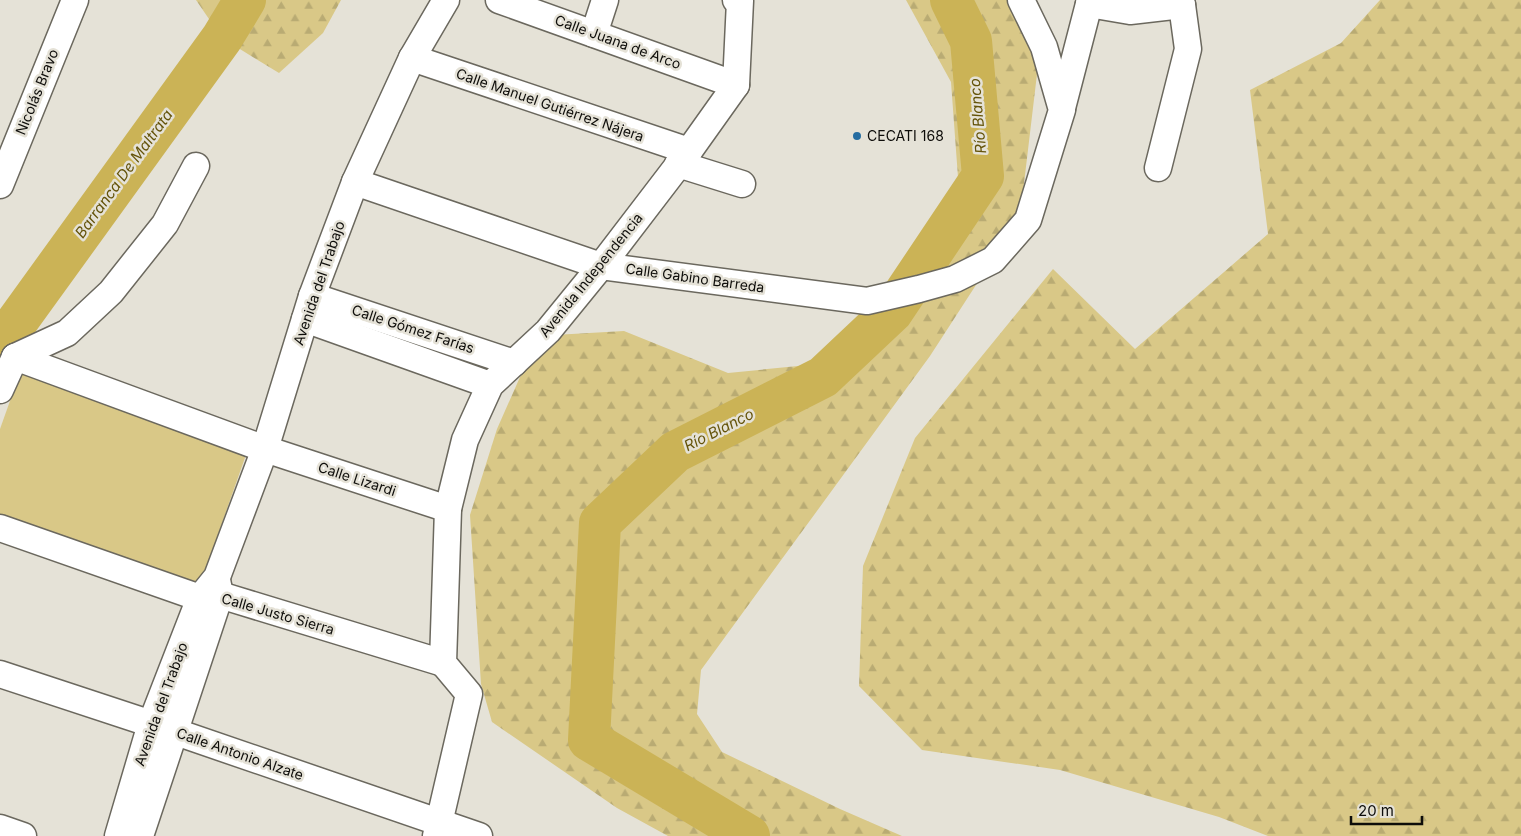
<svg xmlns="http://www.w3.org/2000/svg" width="1521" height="836" viewBox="0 0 1521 836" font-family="Inter,sans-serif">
<defs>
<pattern id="forest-firs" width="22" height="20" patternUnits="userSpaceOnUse" patternTransform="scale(1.25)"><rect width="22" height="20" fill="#d9c887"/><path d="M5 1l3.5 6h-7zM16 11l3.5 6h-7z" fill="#b9ab73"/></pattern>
</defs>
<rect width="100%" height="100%" fill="#e5e2d7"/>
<g fill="url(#forest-firs)">
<polygon points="196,0 341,0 323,33 279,73 222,38"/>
<polygon points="906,0 1013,0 1040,49 1020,217 930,356 701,670 697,714 722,752 840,809 902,836 668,836 617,808 492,722 481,684 470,515 497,429 520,377 554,335 624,331 728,373 808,365 921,272 959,191 951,82"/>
<polygon points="1380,0 1521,0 1521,836 1268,836 1219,817 1060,770 922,750 859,686 863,566 915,438 1053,269 1135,349 1268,234 1250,90 1341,43"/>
</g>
<polygon fill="#d9c887" points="21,370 248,449 200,586 0,517 0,429"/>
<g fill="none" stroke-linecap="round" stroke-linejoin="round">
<g stroke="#cbb356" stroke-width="42">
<polyline points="0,345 222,38 245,0"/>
<polyline points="749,836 589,740 600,523 675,452 823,377 892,312 983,176 971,41 951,0"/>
</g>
<g stroke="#6b685e" stroke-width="29">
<g id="minor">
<polyline points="499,0 736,85"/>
<polyline points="1089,4 1130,11 1182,5"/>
<polyline points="594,34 605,0"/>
<polyline points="412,58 689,151"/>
<polyline points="1062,108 1090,0"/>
<polyline points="678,164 742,184"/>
<polyline points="1158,168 1188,49 1182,5"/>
<polyline points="355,182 601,266 867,301 919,289 955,279 993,260 1028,220 1062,110 1044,47 1021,0"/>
<polyline points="0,185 75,0"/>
<polyline points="312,296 514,363"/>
<polyline points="305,319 490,385"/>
<polyline points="15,357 265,449 448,509"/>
<polyline points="15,357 67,333 111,292 165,224 196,166"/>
<polyline points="0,390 15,357"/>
<polyline points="0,528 200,598 220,595 443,663"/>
<polyline points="0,674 173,731 479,836"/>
<polyline points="0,828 23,836"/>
<polyline points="118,836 151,724 200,598 217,577 265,449 312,296 355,182 412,58 446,0"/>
<polyline points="140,836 220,595 217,580"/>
<polyline points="436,836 469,694 443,663 448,509 465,440 490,385 548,331 601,266 689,151 736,85 740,1 736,0"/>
</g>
</g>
<use href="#minor" stroke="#fff" stroke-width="26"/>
</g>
<circle fill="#266da1" stroke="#e5e2d7" stroke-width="2" cx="857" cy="136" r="5"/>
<g text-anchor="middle" stroke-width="5" stroke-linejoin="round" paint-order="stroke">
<g font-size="14" fill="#0e0d0a" stroke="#e5e2d7">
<text transform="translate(618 42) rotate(20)" y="5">Calle Juana de Arco</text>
<text transform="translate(37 92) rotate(-68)" y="5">Nicolás Bravo</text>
<text transform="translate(550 105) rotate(19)" y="5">Calle Manuel Gutiérrez Nájera</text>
<text transform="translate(591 275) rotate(-51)" y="5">Avenida Independencia</text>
<text transform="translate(695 278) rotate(8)" y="5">Calle Gabino Barreda</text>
<text transform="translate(319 283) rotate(-71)" y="5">Avenida del Trabajo</text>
<text transform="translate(413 329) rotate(18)" y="5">Calle Gómez Farías</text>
<text transform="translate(357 479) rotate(18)" y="5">Calle Lizardi</text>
<text transform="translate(278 614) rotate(16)" y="5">Calle Justo Sierra</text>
<text transform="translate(161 704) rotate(-70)" y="5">Avenida del Trabajo</text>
<text transform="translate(240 754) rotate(19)" y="5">Calle Antonio Alzate</text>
</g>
<g font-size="14" fill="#0e0d0a" stroke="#e5e2d7" text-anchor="start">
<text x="867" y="141">CECATI 168</text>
</g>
<g font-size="15" font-style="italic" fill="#645309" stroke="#e5e2d7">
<text transform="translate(978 116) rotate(-95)" y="5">Río Blanco</text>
<text transform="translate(124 174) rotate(-54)" y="5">Barranca De Maltrata</text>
<text transform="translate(719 430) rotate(-27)" y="5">Río Blanco</text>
</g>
</g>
<path d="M1351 816v8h71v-8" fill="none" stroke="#0e0d0a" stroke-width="2.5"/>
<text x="1358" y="816" font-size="15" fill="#0e0d0a" stroke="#e5e2d7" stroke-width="4" paint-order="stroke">20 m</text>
</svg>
